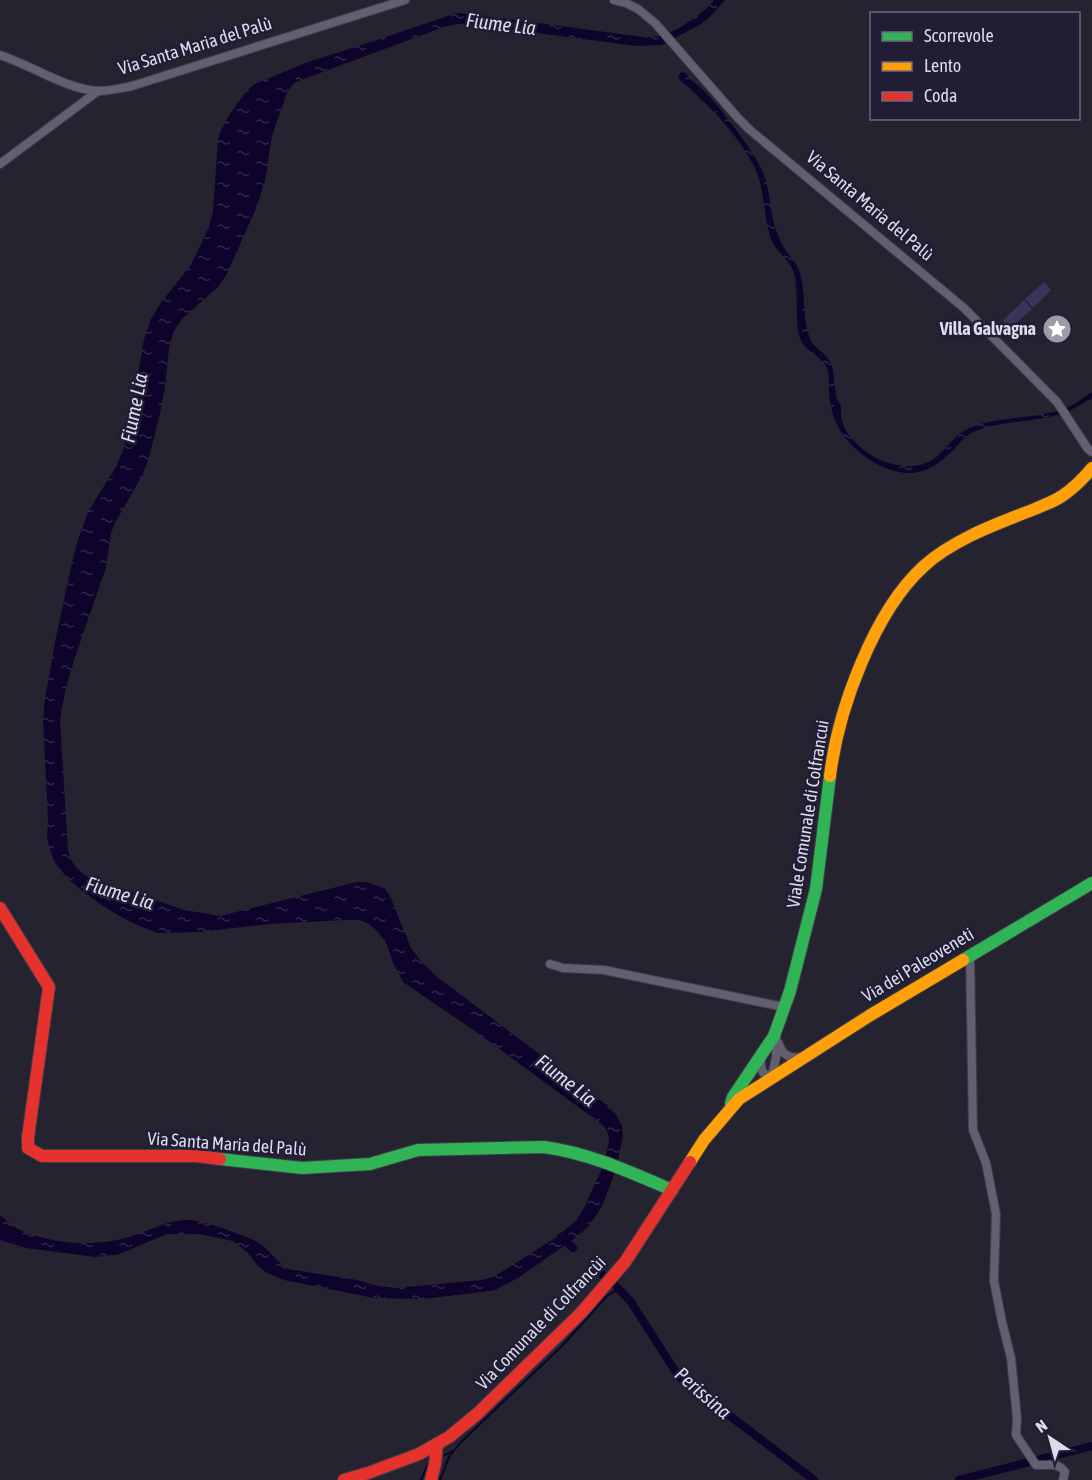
<svg xmlns="http://www.w3.org/2000/svg" width="1092" height="1480" viewBox="0 0 1092 1480" font-family="'Asap Condensed',sans-serif">
<defs>
<pattern id="water-ripples" width="26" height="14" patternUnits="userSpaceOnUse" patternTransform="scale(1.5)"><rect width="26" height="14" fill="#0e032b"/><path d="M2 4q2-2 4 0t4 0M15 11q2-2 4 0t4 0" fill="none" stroke="#30274a"/></pattern>
</defs>
<rect width="100%" height="100%" fill="#24232f"/>
<g fill="#3a335c">
<polygon points="1044,282 1051,290 1033,308 1025,299"/>
<polygon points="1024,300 1032,309 1011,328 1003,320"/>
</g>
<g fill="url(#water-ripples)">
<path d="M 714,0 L 725,0 L 709,18 L 701,24 L 662,45 L 637,46 L 468,24 L 456,24 L 441,28 L 312,76 L 296,82 L 291,87 L 287,93 L 272,136 L 265,181 L 257,206 L 227,274 L 218,287 L 182,319 L 174,331 L 169,348 L 165,387 L 160,414 L 148,461 L 142,476 L 116,521 L 111,533 L 106,568 L 75,657 L 66,688 L 62,707 L 60,721 L 68,849 C 70,861 76,869 86,876 L 184,910 L 220,916 L 357,882 L 367,882 L 384,888 L 390,896 L 411,948 L 419,959 L 436,976 L 608,1106 L 616,1115 L 622,1126 L 623,1136 L 616,1169 L 603,1204 L 596,1216 L 587,1228 L 571,1241 L 518,1278 L 495,1290 L 482,1292 L 423,1299 L 374,1298 L 284,1280 L 267,1273 L 259,1267 L 248,1253 L 233,1241 L 199,1234 L 167,1234 L 117,1255 L 95,1257 L 26,1248 L 0,1240 L 0,1215 C 8,1222 16,1229 27,1233 C 60,1245 102,1247 135,1235 C 151,1230 167,1221 184,1220 C 202,1219 236,1233 254,1240 C 268,1247 275,1261 288,1269 L 357,1280 L 378,1286 L 396,1288 L 481,1280 L 493,1277 L 514,1264 L 555,1238 L 576,1221 L 585,1206 L 603,1166 L 609,1141 L 608,1134 L 604,1126 L 482,1036 L 403,982 L 393,963 L 387,945 L 380,934 L 369,924 L 360,920 L 345,920 L 270,924 L 199,932 L 158,933 L 144,928 L 125,919 L 103,906 L 81,890 L 69,880 L 60,869 L 55,863 L 50,850 L 47,838 L 48,818 L 43,720 L 45,699 L 55,642 L 73,558 L 78,540 L 88,512 L 117,465 L 127,439 L 144,339 L 151,319 L 162,301 L 191,265 L 209,227 L 213,211 L 218,139 L 221,130 L 230,114 L 247,90 L 255,84 L 305,63 L 377,40 L 448,16 L 458,13 L 470,14 L 643,37 C 650,37 656,37 663,35 C 678,31 704,13 714,0 Z"/>
<path d="M 681,72 L 685,73 C 693,82 703,89 711,98 C 728,118 752,149 763,172 C 771,191 769,211 776,230 C 778,235 780,241 783,246 C 788,255 797,263 800,273 C 806,293 802,316 809,336 C 813,349 826,352 831,363 C 835,374 834,387 837,399 C 840,406 839,399 841,407 C 842,412 840,416 842,421 C 849,447 887,469 913,466 C 943,464 948,435 972,427 C 1000,416 1032,419 1061,410 C 1072,407 1083,398 1092,392 L 1092,398 C 1083,403 1074,409 1064,413 C 1035,423 999,420 971,433 C 966,436 961,441 958,445 C 945,459 932,471 913,473 C 880,475 839,443 832,411 C 830,404 829,396 829,389 C 828,381 830,373 826,366 C 821,356 807,352 801,341 C 794,325 799,292 794,273 C 791,262 779,254 773,244 C 763,222 766,196 757,173 C 743,139 708,104 680,80 L 678,77 Z"/>
</g>
<g fill="none" stroke-linecap="round" stroke-linejoin="round">
<g stroke="#0e032b" stroke-width="2">
<polyline points="445,1455 453,1451"/>
<polyline points="421,1480 428,1464"/>
<polyline points="440,1480 449,1457 461,1442 562,1346 607,1296 615,1291 622,1292"/>
</g>
<g stroke="#0e032b" stroke-width="8">
<polyline points="561,1237 573,1248"/>
<polyline points="594,1267 604,1276"/>
<polyline points="615,1285 631,1302 679,1377 814,1480"/>
<polyline points="959,1480 1092,1446"/>
</g>
<g stroke="#3f3e48" stroke-width="10">
<g id="street">
<polyline points="614,0 626,3 638,9 655,23 738,118 750,130 964,308 1057,402 1088,449 1092,452"/>
<path d="M 0,55 C 31,65 67,90 99,91 C 110,91 121,88 132,86 L 405,0"/>
<polyline points="0,164 98,91"/>
<path d="M 970,955 L 973,1130 L 986,1163 L 996,1214 L 994,1281 L 1002,1322 L 1011,1358 L 1017,1418 L 1016,1435 L 1036,1465 C 1048,1466 1057,1461 1065,1472 L 1063,1480"/>
<polyline points="550,964 563,968 604,970 784,1007"/>
<path d="M 778,1042 C 782,1055 789,1059 802,1057"/>
<polyline points="761,1057 761,1066 763,1073 772,1077 776,1057 776,1038"/>
</g>
</g>
<g stroke="#3f3e48" stroke-width="14">
<g id="fast">
<polyline points="963,960 1092,883"/>
<polyline points="731,1103 733,1097 774,1036 790,991 816,889 830,776"/>
<path d="M 220,1159 L 302,1168 L 370,1164 L 418,1150 L 544,1147 C 589,1153 630,1172 672,1190"/>
</g>
</g>
<g stroke="#3f3e48" stroke-width="14">
<g id="slow">
<path d="M 830,776 C 838,710 874,611 924,566 C 937,554 954,544 970,536 C 992,525 1015,517 1037,508 C 1046,504 1055,501 1062,496 C 1074,488 1083,479 1092,468"/>
<polyline points="690,1162 704,1140 739,1099 869,1016 963,960"/>
</g>
</g>
<g stroke="#3f3e48" stroke-width="14">
<g id="jam">
<polyline points="0,908 49,987 28,1137 28,1148 42,1156 197,1156 220,1159"/>
<polyline points="344,1480 368,1473 419,1454 449,1437 477,1414 581,1313 625,1262 690,1162"/>
<polyline points="431,1480 435,1464 437,1444"/>
</g>
</g>
<use href="#street" stroke="#615f70" stroke-width="8"/>
<use href="#fast" stroke="#30b455" stroke-width="12"/>
<use href="#slow" stroke="#ff9f0a" stroke-width="12"/>
<use href="#jam" stroke="#e5322d" stroke-width="12"/>
</g>
<defs>
<g id="sight-disc" transform="scale(1.5)"><circle r="9.5" fill="#9c9ba9" stroke="#211d35"/><path d="M0-6L1.8-2.2L6-1.7L2.9 1.2L3.7 5.4L0 3.3L-3.7 5.4L-2.9 1.2L-6-1.7L-1.8-2.2Z" fill="#fff"/></g>
</defs>
<g fill-rule="evenodd">
<use href="#sight-disc" x="1057" y="329"/>
</g>
<g text-anchor="middle" stroke-width="5" stroke-linejoin="round" paint-order="stroke">
<g font-size="18" fill="#dcdbeb" stroke="#211d35">
<text transform="translate(195 46) rotate(-17)" y="6">Via Santa Maria del Palù</text>
<text transform="translate(870 206) rotate(40)" y="6">Via Santa Maria del Palù</text>
<text transform="translate(808 814) rotate(-81)" y="6">Viale Comunale di Colfrancui</text>
<text transform="translate(918 965) rotate(-31)" y="6">Via dei Paleoveneti</text>
<text transform="translate(227 1144) rotate(4)" y="6">Via Santa Maria del Palù</text>
<text transform="translate(541 1323) rotate(-46)" y="6">Via Comunale di Colfrancùi</text>
</g>
<g font-size="18" font-weight="bold" fill="#dcdbeb" stroke="#211d35" text-anchor="end">
<text x="1036" y="335">Villa Galvagna</text>
</g>
<g font-size="20" font-style="italic" fill="#dbdaef" stroke="#211d35">
<text transform="translate(501 24) rotate(7)" y="7">Fiume Lia</text>
<text transform="translate(134 408) rotate(-79)" y="7">Fiume Lia</text>
<text transform="translate(120 893) rotate(17)" y="7">Fiume Lia</text>
<text transform="translate(566 1080) rotate(38)" y="7">Fiume Lia</text>
<text transform="translate(703 1393) rotate(41)" y="7">Perissina</text>
</g>
</g>
<rect x="870" y="12" width="210" height="108" fill="#211d35" stroke="#6c697e" stroke-width="1.5"/>
<rect x="882" y="32" width="30" height="9" fill="#30b455" stroke="#6c697e" stroke-width="1.5"/>
<text x="924" y="42" font-size="18" fill="#dcdbeb">Scorrevole</text>
<rect x="882" y="62" width="30" height="9" fill="#ff9f0a" stroke="#6c697e" stroke-width="1.5"/>
<text x="924" y="72" font-size="18" fill="#dcdbeb">Lento</text>
<rect x="882" y="92" width="30" height="9" fill="#e5322d" stroke="#6c697e" stroke-width="1.5"/>
<text x="924" y="102" font-size="18" fill="#dcdbeb">Coda</text>
<g transform="translate(1050 1438) rotate(324)" stroke="#211d35" stroke-width="4.5" paint-order="stroke">
<path d="M0-4.5L10 22L0 15L-10 22Z" fill="#dcdbeb"/>
<text y="-9" font-size="16" font-weight="bold" text-anchor="middle" fill="#dcdbeb">N</text>
</g>
</svg>
